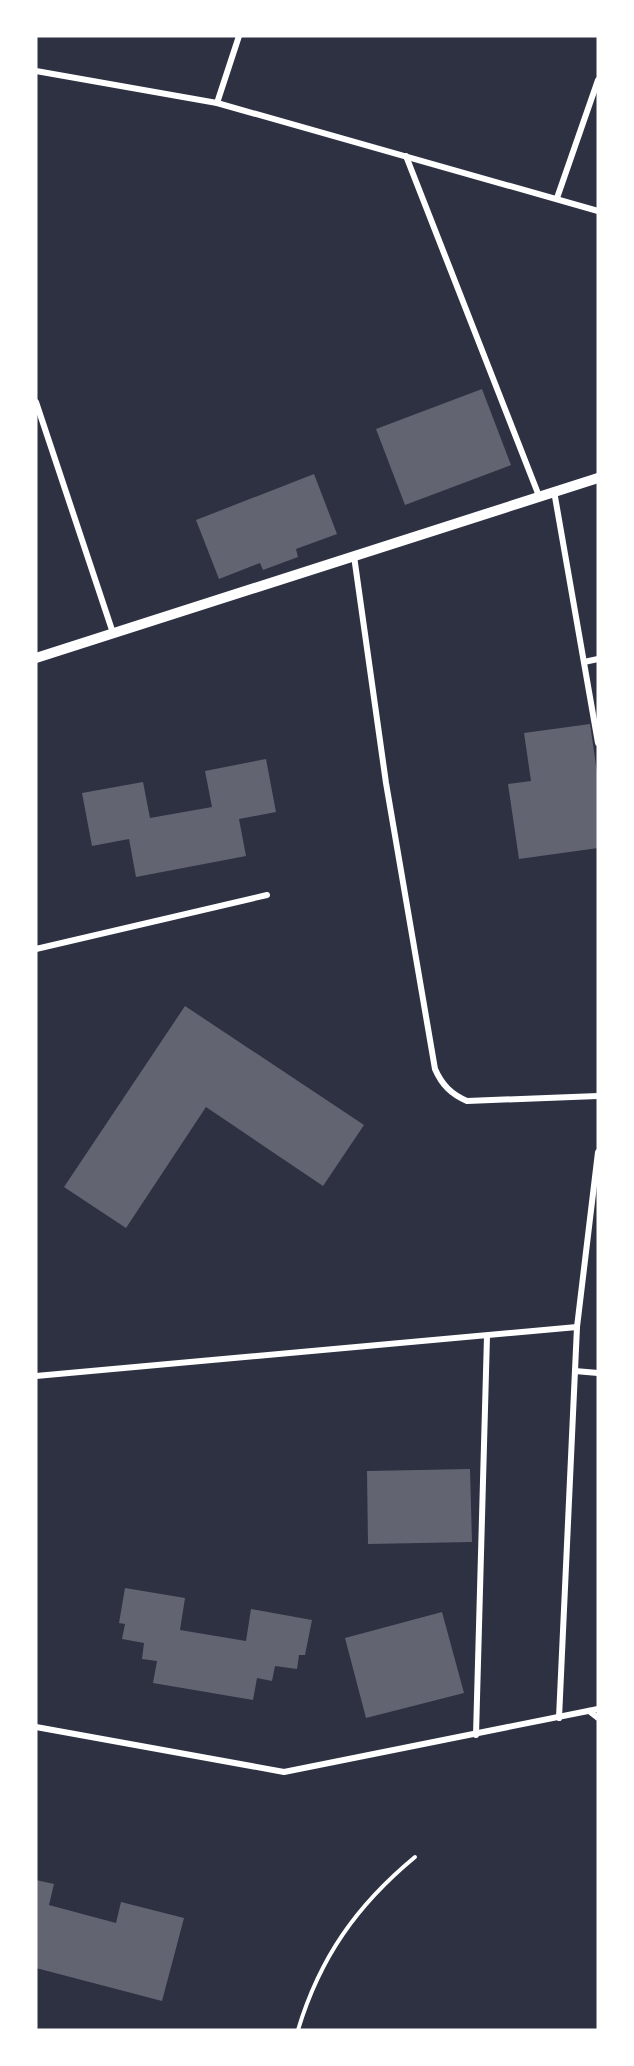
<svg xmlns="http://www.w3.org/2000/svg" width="634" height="2066" viewBox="0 0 634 2066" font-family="Mulish,sans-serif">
<rect width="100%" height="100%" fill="#2d3142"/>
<g fill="#626471">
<polygon points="482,389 511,465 405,505 376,429"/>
<polygon points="314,474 337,534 296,549 298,557 263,570 260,563 219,579 196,520"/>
<polygon points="590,724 598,779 598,848 519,859 508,784 531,781 524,733"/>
<polygon points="266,759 276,812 239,819 246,856 136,877 129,839 92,846 82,793 143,782 150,818 212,807 205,771"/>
<polygon points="185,1006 364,1125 323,1186 206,1107 126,1228 64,1187"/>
<polygon points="470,1469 472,1542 368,1544 367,1471"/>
<polygon points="125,1588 185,1598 180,1630 246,1641 251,1609 312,1620 305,1655 299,1655 297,1669 275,1666 272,1681 257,1678 253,1700 153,1683 157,1661 142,1659 144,1643 122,1639 125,1624 119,1623"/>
<polygon points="442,1612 464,1693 366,1718 345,1638"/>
<polygon points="36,1880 54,1884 49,1905 116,1923 121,1902 184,1918 162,2001 36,1968"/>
</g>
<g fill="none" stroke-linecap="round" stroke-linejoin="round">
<path stroke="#fff" stroke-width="4" d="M 298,2030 C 320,1957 357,1905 415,1857"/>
<g stroke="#fff" stroke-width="6">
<polyline points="36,71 217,103 598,211"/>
<polyline points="217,103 239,36"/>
<polyline points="406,156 539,496"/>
<polyline points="557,198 598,80"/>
<polyline points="36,402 113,633"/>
<polyline points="554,491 598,743"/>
<path d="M 354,556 L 386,783 L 435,1069 C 442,1085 451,1094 467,1101 L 598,1096"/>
<polyline points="584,662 598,659"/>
<polyline points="36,949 267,895"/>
<polyline points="575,1371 598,1373"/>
<polyline points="36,1376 577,1327"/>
<polyline points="589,1711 598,1718"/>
<polyline points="559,1718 577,1327 598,1152"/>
<polyline points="36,1727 284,1772 598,1709"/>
<polyline points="476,1735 487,1336"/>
</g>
<polyline stroke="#fff" stroke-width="10" points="36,658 598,478"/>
</g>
<rect width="634" height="2066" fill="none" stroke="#ffffff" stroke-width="75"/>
</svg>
